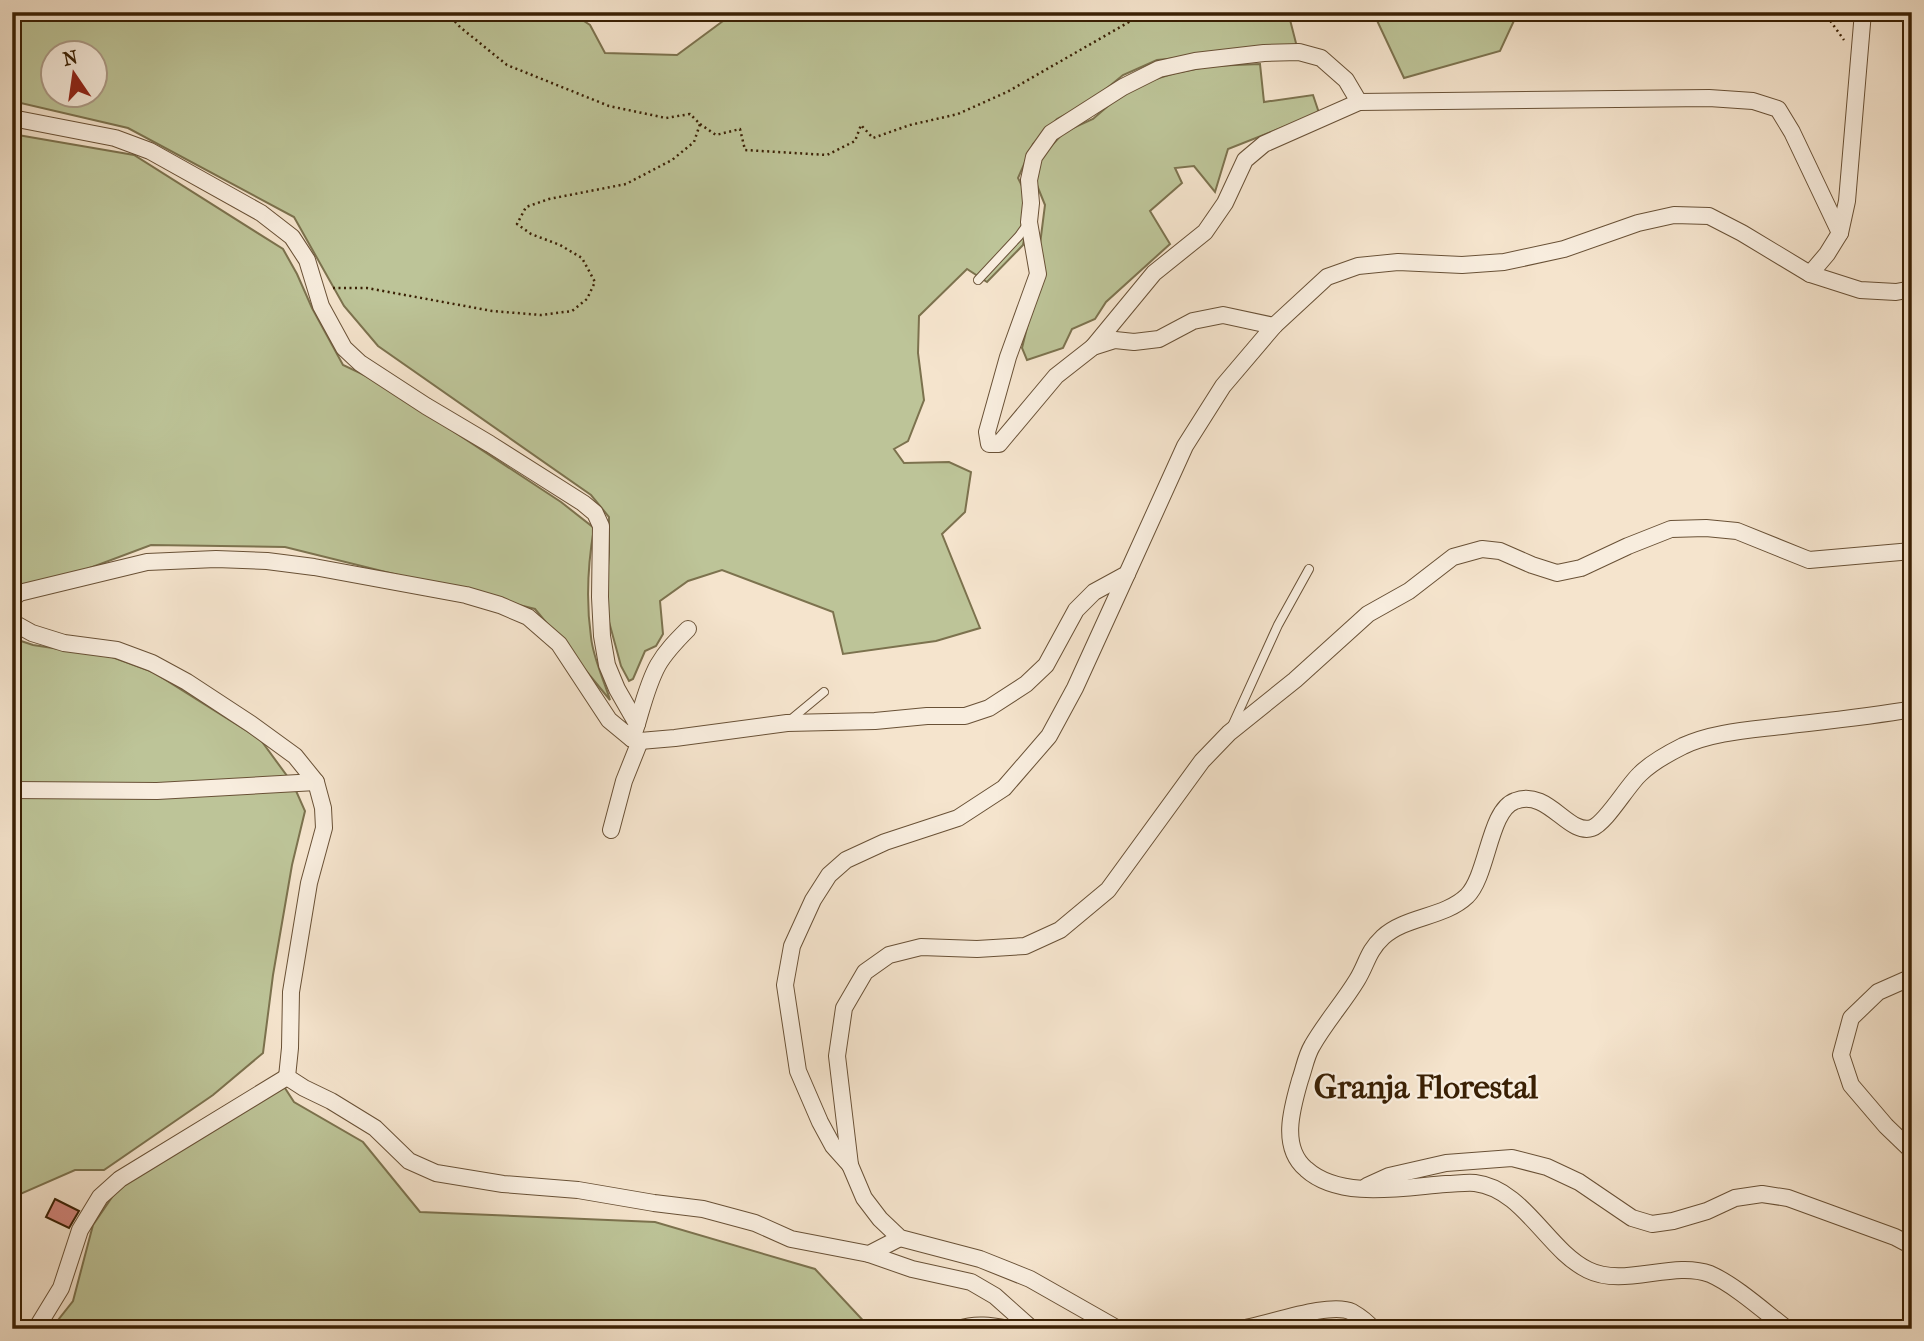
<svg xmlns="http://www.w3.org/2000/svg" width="1924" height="1341" viewBox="0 0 1924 1341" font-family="'IM FELL French Canon',serif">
<rect width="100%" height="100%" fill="#f5e4cd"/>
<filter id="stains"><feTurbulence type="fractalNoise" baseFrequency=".00286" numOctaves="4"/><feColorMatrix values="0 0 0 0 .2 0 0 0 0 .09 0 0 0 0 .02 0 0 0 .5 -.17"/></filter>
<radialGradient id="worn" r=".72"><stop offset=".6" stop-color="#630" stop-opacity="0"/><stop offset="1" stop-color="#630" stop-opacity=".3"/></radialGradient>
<g fill="#bdc498" stroke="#7c724e" stroke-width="2" fill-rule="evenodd">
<path d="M 12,12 L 570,12 L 590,25 L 605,53 L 677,55 L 723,21 L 718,12 L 1288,12 L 1297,47 L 1157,60 L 1123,75 L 1090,102 L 1057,119 L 1033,144 L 1018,178 L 1031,204 L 1023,245 L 987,282 L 967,269 L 919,316 L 918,353 L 924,400 L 908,441 L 894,449 L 904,463 L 949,462 L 971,472 L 965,512 L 942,534 L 980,628 L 936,641 L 843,654 L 833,612 L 722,570 L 688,581 L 660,601 L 663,634 L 656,646 L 645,651 L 633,679 L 629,681 L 621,666 L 605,607 L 609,552 L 609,517 L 591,495 L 378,346 L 344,306 L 294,217 L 128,128 L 12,101 ZM 52,52 L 94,52 L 94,94 L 52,94 Z"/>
<polygon points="1373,12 1518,12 1500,51 1404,78"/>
<polygon points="1260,64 1264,102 1313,95 1319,113 1228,149 1215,192 1194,166 1175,168 1182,183 1150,211 1170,244 1106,302 1095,319 1072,329 1063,348 1027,360 1022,348 1032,307 1045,205 1032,173 1042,156 1064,132 1093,119 1130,87 1175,73 1211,66"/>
<path d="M 12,134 L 134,155 L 283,249 L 297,274 L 312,308 L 343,365 L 377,381 L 561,502 L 594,528 C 588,563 586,602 591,637 C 593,658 604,680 610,700 L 535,609 L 285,547 L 151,545 L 63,578 L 12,586 Z"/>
<polygon points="12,638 33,645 112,657 153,672 260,739 293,784 305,811 292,865 273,975 263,1053 213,1095 104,1170 75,1170 20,1194 12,1200"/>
<polygon points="283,1085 294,1102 363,1142 420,1212 655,1222 815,1269 871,1329 51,1329 73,1301 93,1225 121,1184"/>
</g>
<polygon fill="#d2867c" stroke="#3a2004" stroke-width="2" points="55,1199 79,1211 69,1228 46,1217"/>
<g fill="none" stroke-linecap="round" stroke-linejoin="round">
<g stroke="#695136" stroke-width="10">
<g id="service">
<polyline points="978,280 1019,236 1029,222"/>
<polyline points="789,721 824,692"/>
<polyline points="1233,724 1278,625 1309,569"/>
</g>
</g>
<g stroke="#695136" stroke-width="18">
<g id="minor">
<polyline points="12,118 115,138 150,151 261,213 292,237 307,260 321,306 344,348 360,363 426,406 490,444 583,503 595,513 601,526 600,597 602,636 607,665 617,689 637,724 632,739 609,720 559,644 528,617 500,605 466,595 314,567 267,561 216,559 147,562 19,593 12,600"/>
<polyline points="1810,274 1827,254 1840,233 1847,201 1863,12"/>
<polyline points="1274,326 1223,315 1193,321 1159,339 1134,342 1115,340 1093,347 1056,376 999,444 989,444 987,432 1008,357 1038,274 1029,222 1031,203 1029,180 1034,157 1051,133 1123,87 1159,69 1195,61 1264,53 1299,52 1321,58 1346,80 1359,102"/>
<polyline points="1093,347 1154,273 1205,232 1225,203 1245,160 1264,144 1359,102 1709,98 1753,101 1778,109 1792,132 1840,233"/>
<polyline points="12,618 14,623 32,633 64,643 117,650 152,663 187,682 251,724 295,756 316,782 323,808 324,828 309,883 291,992 290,1048 287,1077 304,1088 331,1101 375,1128 409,1161 436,1173 503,1184 578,1190 654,1203 703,1209 755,1223 791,1239 869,1254 900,1238"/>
<path d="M 637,724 C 643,704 648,683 658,665 C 666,651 677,640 688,629"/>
<polyline points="632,739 640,741 675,738 787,723 875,721 927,716 965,716 989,708 1026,684 1046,665 1076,610 1094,592 1127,574 1185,446 1223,386 1274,326 1327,277 1358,266 1398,262 1462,265 1504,262 1564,249 1638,223 1674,215 1709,216 1742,233 1810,274 1860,290 1896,292 1912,289"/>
<polyline points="12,790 157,791 316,782"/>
<polyline points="611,830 624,781 640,741"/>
<polyline points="1912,977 1878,992 1851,1018 1841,1055 1851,1085 1886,1126 1912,1151"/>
<polyline points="850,1165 833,1146 820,1122 798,1071 785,985 792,946 813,900 829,875 846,860 885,842 958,818 1004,788 1049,736 1075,688 1127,574"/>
<polyline points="1367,1186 1389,1176 1446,1163 1512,1158 1547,1167 1579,1182 1632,1218 1652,1224 1673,1221 1707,1211 1735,1198 1762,1194 1788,1198 1895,1237 1912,1246"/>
<polyline points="869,1254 912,1269 971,1282 995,1296 1032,1329"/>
<polyline points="36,1329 61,1288 80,1230 100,1197 120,1179 287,1077"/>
<path d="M 959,1329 C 976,1323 992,1326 1009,1329"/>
<polyline points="1118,1329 1030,1279 980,1259 900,1238 880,1219 864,1198 850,1165 837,1056 844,1008 865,972 889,955 921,947 977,949 1025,946 1060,930 1108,890 1202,761 1229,733 1295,680 1368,614 1409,591 1453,557 1482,549 1500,551 1532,565 1557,573 1581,568 1628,546 1671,529 1706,528 1737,531 1809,560 1912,551"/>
<path d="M 1240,1329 C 1267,1325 1330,1301 1352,1312 C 1359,1316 1368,1323 1373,1329"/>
<path d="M 1787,1329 C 1765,1312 1735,1285 1710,1274 C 1673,1260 1624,1288 1588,1270 C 1547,1250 1524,1189 1475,1183 C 1466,1182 1455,1184 1446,1184 C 1404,1187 1340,1200 1306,1169 C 1280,1147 1292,1108 1300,1080 C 1304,1069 1306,1056 1312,1046 C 1325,1023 1343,1003 1357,980 C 1367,964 1367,952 1383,937 C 1406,916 1444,918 1467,896 C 1488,875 1489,810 1515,801 C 1548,788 1568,836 1592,828 C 1606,823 1627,786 1640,774 C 1651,763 1669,753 1683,746 C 1713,732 1750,730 1782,726 C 1826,721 1869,717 1912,709"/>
</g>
</g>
<g stroke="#3a2004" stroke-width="2.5" stroke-dasharray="2 3.5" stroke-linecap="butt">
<polyline points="1824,12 1844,40"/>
<polyline points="700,124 716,135 740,129 745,150 827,155 855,141 861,125 873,138 910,125 958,114 1007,92 1129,22 1140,12"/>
<polyline points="333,288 367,288 492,311 541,315 572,311 587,299 595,282 582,258 560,245 531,234 517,224 526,207 549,199 626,184 672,160 694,142 700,124 690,114 666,118 609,106 507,65 460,27 446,12"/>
</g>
<use href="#service" stroke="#f8edde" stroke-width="8"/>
<use href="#minor" stroke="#f8edde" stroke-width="16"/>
</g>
<g text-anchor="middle" stroke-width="5" stroke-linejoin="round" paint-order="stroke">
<g font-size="33" font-weight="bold" fill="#3a2004" stroke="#f8edde">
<text x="1426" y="1098">Granja Florestal</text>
</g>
</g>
<rect width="1924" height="1341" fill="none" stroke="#f5e4cd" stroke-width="42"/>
<rect x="14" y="14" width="1896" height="1313" fill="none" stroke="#3a2004" stroke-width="3.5"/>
<rect x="21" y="21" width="1882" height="1299" fill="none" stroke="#3a2004" stroke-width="2"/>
<g transform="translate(74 74) rotate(347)"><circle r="33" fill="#f8edde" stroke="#ac9b87" stroke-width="2"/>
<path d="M0-5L12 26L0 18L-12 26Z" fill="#8f2418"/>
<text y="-10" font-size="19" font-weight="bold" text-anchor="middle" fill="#3a2004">N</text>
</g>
<rect width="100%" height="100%" filter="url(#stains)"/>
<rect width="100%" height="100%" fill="url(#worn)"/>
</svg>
